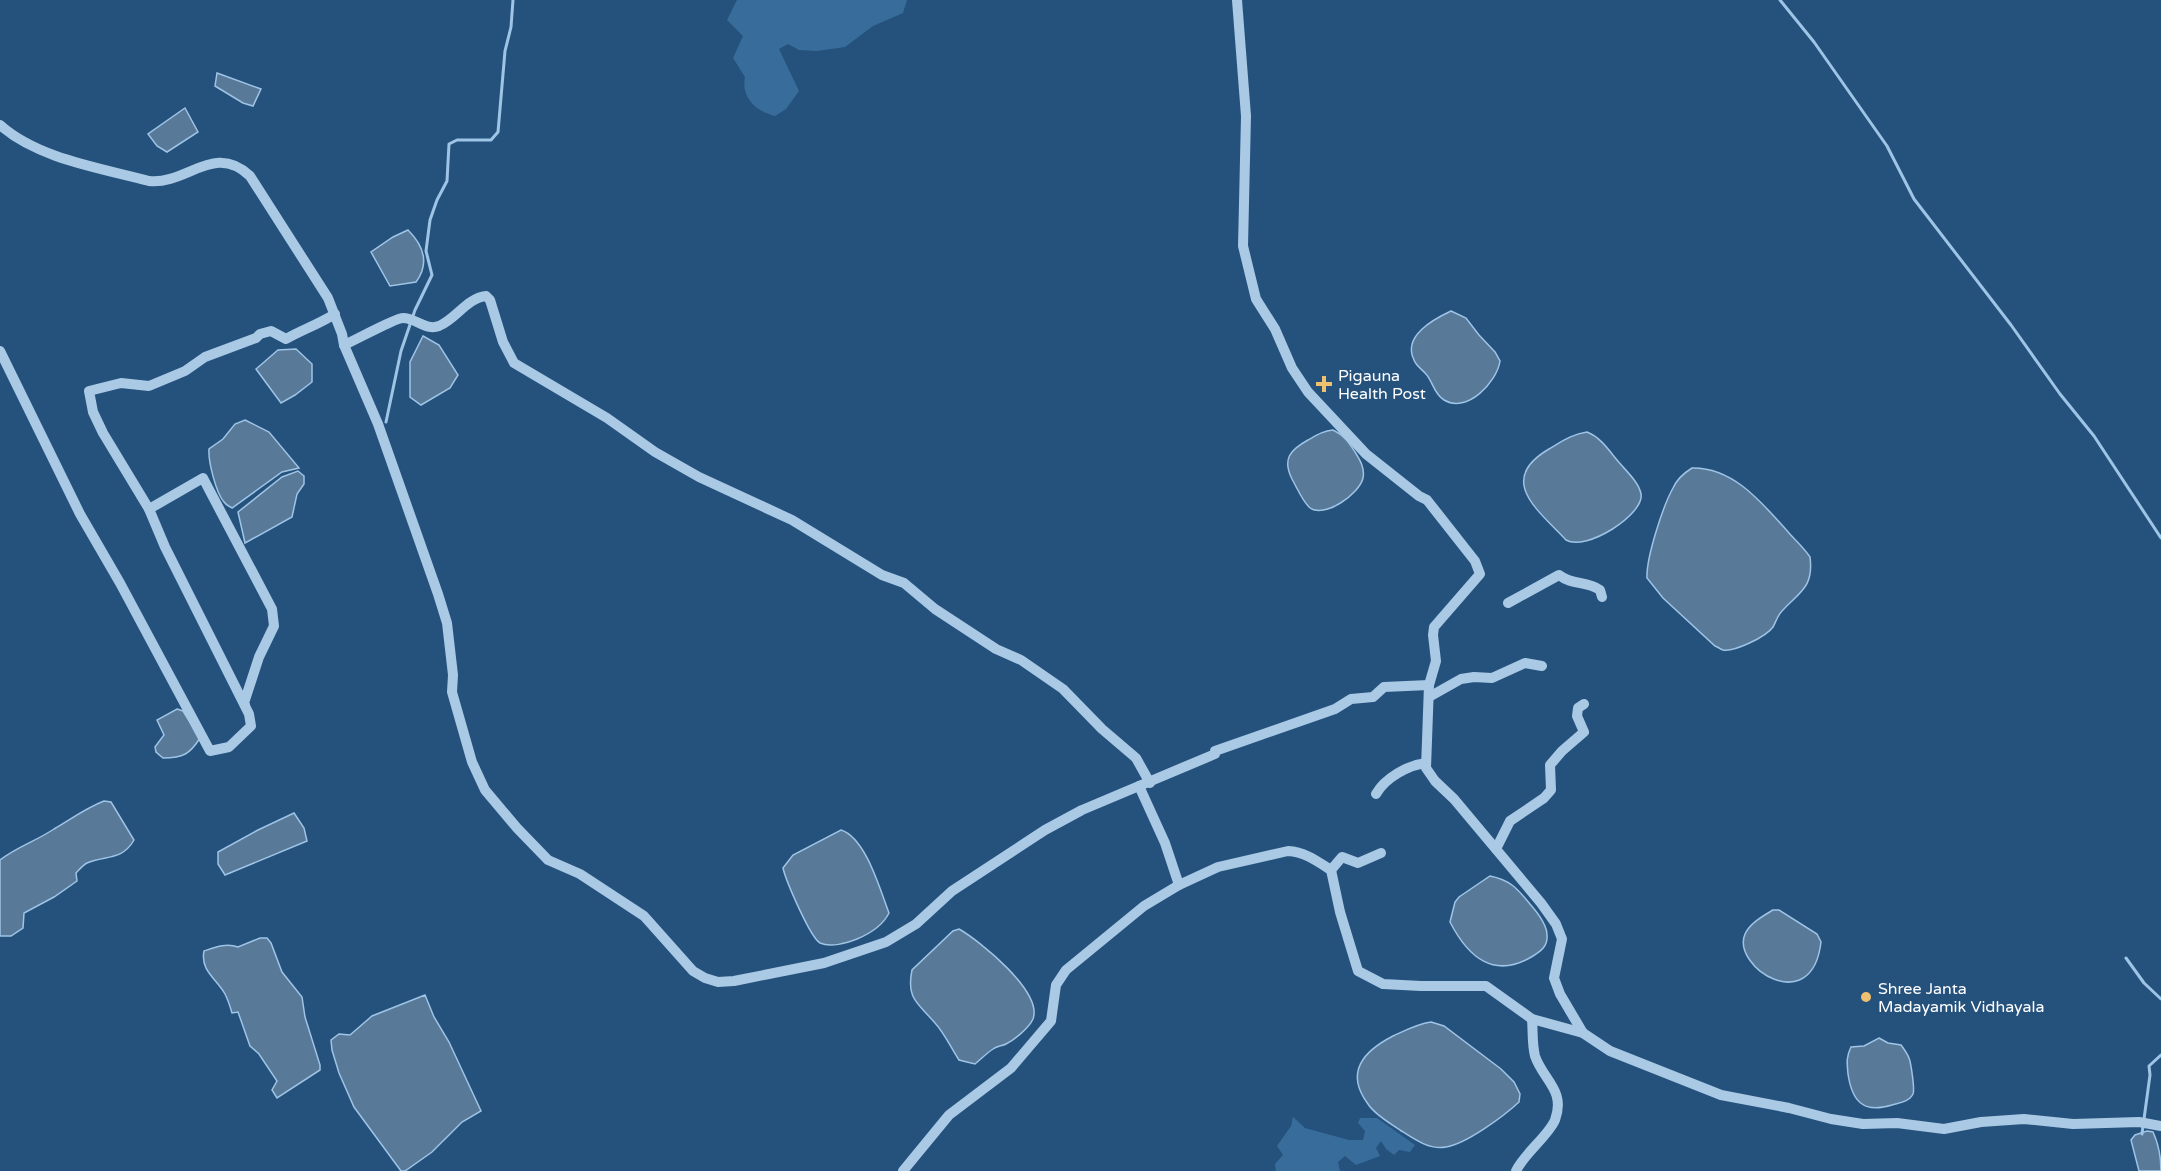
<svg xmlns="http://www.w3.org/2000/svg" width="2161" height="1171" viewBox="0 0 2161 1171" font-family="'Varela Round',sans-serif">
<rect width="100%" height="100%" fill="#25527c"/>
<g fill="#386c9a">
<path d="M 737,0 L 907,0 L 903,13 L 873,26 L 845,47 L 817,51 L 799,50 L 788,44 L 779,49 L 799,91 L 786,109 L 775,116 C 755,111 741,97 745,77 L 733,58 L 743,36 L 727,20 Z"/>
<polygon points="1293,1117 1305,1128 1349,1140 1363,1140 1365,1131 1358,1123 1360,1118 1377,1118 1415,1145 1410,1152 1399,1150 1394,1155 1386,1149 1381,1141 1376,1148 1380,1156 1356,1165 1345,1156 1338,1162 1340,1171 1276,1171 1275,1164 1283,1155 1277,1146 1291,1126"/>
</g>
<g fill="#597998" stroke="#9ec4e6" stroke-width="1.5">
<polygon points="217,73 261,89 253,106 243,103 215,86"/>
<polygon points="185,108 198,132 167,152 157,146 148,134"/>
<path d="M 408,230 C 424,246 430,263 416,282 L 390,286 L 371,252 L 393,237 Z"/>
<path d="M 1451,311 L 1466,318 L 1479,335 L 1495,352 L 1500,361 C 1497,382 1467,414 1444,400 C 1434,394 1433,382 1426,374 C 1422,369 1416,366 1414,360 C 1402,336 1434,319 1451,311 Z"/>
<polygon points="423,336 439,345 458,375 450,388 421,405 410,397 410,362"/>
<polygon points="296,349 312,364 312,382 295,395 281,403 256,369 278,350"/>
<path d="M 245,420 L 269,432 L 299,468 L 282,472 L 232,508 C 229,506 226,505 224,502 C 216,493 208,461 209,449 L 223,439 L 235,424 Z"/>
<path d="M 1333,430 C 1344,435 1349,443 1355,452 C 1360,460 1365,468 1363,478 C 1360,493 1324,520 1309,507 C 1302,500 1297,488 1292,479 C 1282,459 1290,450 1308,440 C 1317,435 1323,431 1333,430 Z"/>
<path d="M 1587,432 C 1600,437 1608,449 1617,460 C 1625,470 1639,482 1641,494 C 1645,514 1586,552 1566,540 C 1538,510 1496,480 1549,449 C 1561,442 1572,434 1587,432 Z"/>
<path d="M 1692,468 C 1734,467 1763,504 1789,533 C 1796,541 1804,548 1810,557 C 1814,588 1799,592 1782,611 C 1777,616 1776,622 1773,627 C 1766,637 1734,652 1723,650 C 1720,649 1718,647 1715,646 L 1663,598 L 1647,578 C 1646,558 1663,506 1673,488 C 1677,479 1684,473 1692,468 Z"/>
<polygon points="298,471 304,476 304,484 297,494 292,517 245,543 238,512 282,477"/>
<path d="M 177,709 L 183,711 L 200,738 C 190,754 183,758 163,758 L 156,752 L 155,747 L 164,735 L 157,720 Z"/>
<path d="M 104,801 L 111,802 L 134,840 C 122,861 105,855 87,863 C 83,865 79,870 76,873 L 77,881 L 54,897 L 24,913 L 23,928 L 11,936 L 0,936 L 0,860 C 17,847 36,841 54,829 C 71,819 86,808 104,801 Z"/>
<polygon points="294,813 304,828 307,841 225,875 218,864 218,852 258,830"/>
<path d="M 841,830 C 866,838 880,890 889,913 C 883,925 869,934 857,939 C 846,943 831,948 820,943 C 810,937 786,881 783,868 L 793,855 Z"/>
<path d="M 1490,876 C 1510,880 1517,888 1530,904 C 1537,912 1547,924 1547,935 C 1548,946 1541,951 1533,956 C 1494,980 1468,957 1450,922 L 1455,902 L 1459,897 Z"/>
<path d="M 1773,910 L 1779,910 L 1817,934 L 1821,942 C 1812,1019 1731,967 1745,934 C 1750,923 1763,916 1773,910 Z"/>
<path d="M 959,929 C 980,941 1043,992 1033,1019 C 1029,1028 1014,1040 1006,1044 C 1002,1046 997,1046 993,1049 C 987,1053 981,1059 975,1064 L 959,1060 C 951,1048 945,1034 935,1023 C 918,1003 906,999 912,970 L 953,931 Z"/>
<path d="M 260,938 L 267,938 L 271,943 L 282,972 L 302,997 L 305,1017 L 320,1065 L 320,1070 L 277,1098 L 272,1090 L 277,1081 L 259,1054 L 250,1046 L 238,1012 L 232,1013 C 230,1006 228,1000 225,994 C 217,979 200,971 204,951 C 216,947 226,943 238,947 Z"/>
<polygon points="425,995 434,1017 449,1042 481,1111 462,1122 432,1152 405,1171 401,1171 354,1107 339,1073 332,1050 331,1040 339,1034 350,1035 372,1016"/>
<path d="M 1431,1022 L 1444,1026 L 1501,1069 L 1514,1082 L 1520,1094 L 1519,1102 C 1504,1116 1466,1144 1446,1147 C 1429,1150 1414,1139 1400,1130 C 1390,1123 1375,1115 1368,1104 C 1344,1072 1364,1051 1393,1036 C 1406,1030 1417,1024 1431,1022 Z"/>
<path d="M 1879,1038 L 1888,1043 L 1901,1045 C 1904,1049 1907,1053 1909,1058 C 1911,1063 1915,1090 1913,1094 C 1909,1102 1899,1103 1892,1105 C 1863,1114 1852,1101 1848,1074 C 1847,1063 1846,1057 1851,1047 L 1864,1046 Z"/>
<path d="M 2147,1131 L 2153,1132 C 2159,1145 2161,1156 2161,1171 L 2139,1171 L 2131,1140 L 2135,1135 Z"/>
</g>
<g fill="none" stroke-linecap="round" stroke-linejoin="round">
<g stroke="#9ec4e6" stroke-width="3">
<polyline points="1780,0 1814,42 1887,146 1914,199 2011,325 2060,394 2094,436 2161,538"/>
<polyline points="386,422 401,351 415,310 432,275 426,251 430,220 437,200 447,181 449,144 457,140 491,140 498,132 505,51 511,27 513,0"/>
<polyline points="2126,958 2144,983 2161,999"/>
<polyline points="2144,1119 2150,1075 2149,1066 2161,1055"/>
<polyline points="2142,1134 2143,1126"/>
</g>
<g stroke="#a9c9e5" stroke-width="10">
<polyline points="1237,0 1246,116 1243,246 1256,299 1275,329 1292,368 1308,392 1366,454 1419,496 1427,500 1475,561 1480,574 1434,627 1433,635 1436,661 1429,685 1426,768 1435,781 1454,799 1541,903 1556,924 1562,939 1554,978 1560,994 1583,1033"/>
<path d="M 0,125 C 38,159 101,168 149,181 C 187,185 214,142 250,176 L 328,298 L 342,334 L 344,345 L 378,424 L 438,594 L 447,623 L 453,675 L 452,692 L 472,762 L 485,790 L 517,828 L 548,860 L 580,874 L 644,916 L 693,971 L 705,978 L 718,982 L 734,981 L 824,963 L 886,942 L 916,924 L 952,891 L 1045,830 L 1082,810 L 1215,754 L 1215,751 L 1335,709 L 1351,699 L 1373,697 L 1384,687 L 1429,685"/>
<path d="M 344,345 C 356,340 395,318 403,318 C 416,318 426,331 439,326 C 456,319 467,298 486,296 L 490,300 L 503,342 L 514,363 L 607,418 L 655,452 L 699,477 L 792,520 L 882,575 L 904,583 L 935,609 L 996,649 L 1021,660 L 1063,689 L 1102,729 L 1136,758 L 1150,783"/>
<path d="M 0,351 L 80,514 L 120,583 L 210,751 L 229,747 L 251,726 L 249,714 L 165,547 L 149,509 L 103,433 L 93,412 L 89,391 L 121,383 L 149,386 L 185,371 L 205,357 L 256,338 L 260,334 L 271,331 L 286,339 C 302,330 319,324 335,314"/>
<polyline points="149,509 203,478 272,609 274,626 259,657 244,703 245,705"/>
<path d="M 1508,603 L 1559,575 C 1573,586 1586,580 1600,590 L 1602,597"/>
<polyline points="1429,697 1461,679 1474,677 1492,678 1525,663 1542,666"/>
<path d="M 1376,794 C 1385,778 1408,765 1426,763"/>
<polyline points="1496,849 1510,821 1544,798 1551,790 1550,765 1562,751 1584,732 1577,716 1578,708 1584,704"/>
<polyline points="1331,870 1342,857 1358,863 1381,853"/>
<path d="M 1179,885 L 1218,867 L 1288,851 C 1305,852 1317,861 1331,870 L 1340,912 L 1358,971 L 1383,984 L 1421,986 L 1486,986 L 1532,1019 L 1583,1033 L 1610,1051 L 1721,1095 L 1789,1108 L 1831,1119 L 1863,1124 L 1897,1123 L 1944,1129 L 1981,1122 L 2024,1119 L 2073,1124 L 2139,1122 L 2161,1126"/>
<polyline points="903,1171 949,1115 1011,1068 1051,1021 1056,985 1066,970 1144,906 1179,885 1165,843 1139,786"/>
<path d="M 1516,1171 C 1523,1155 1549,1135 1555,1120 C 1566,1090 1543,1080 1535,1056 C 1532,1044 1533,1032 1532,1019"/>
</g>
</g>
<g fill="#efc06e" stroke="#25527c" stroke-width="2">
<path d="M1321 375h6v6h6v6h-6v6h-6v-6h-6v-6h6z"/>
<circle cx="1866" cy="997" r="6"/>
</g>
<g text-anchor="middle" stroke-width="4.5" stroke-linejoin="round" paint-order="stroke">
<g font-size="16" fill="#fff" stroke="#25527c" text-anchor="start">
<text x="1338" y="381">Pigauna<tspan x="1338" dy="18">Health Post</tspan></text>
<text x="1878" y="994">Shree Janta<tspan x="1878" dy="18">Madayamik Vidhayala</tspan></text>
</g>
</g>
</svg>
